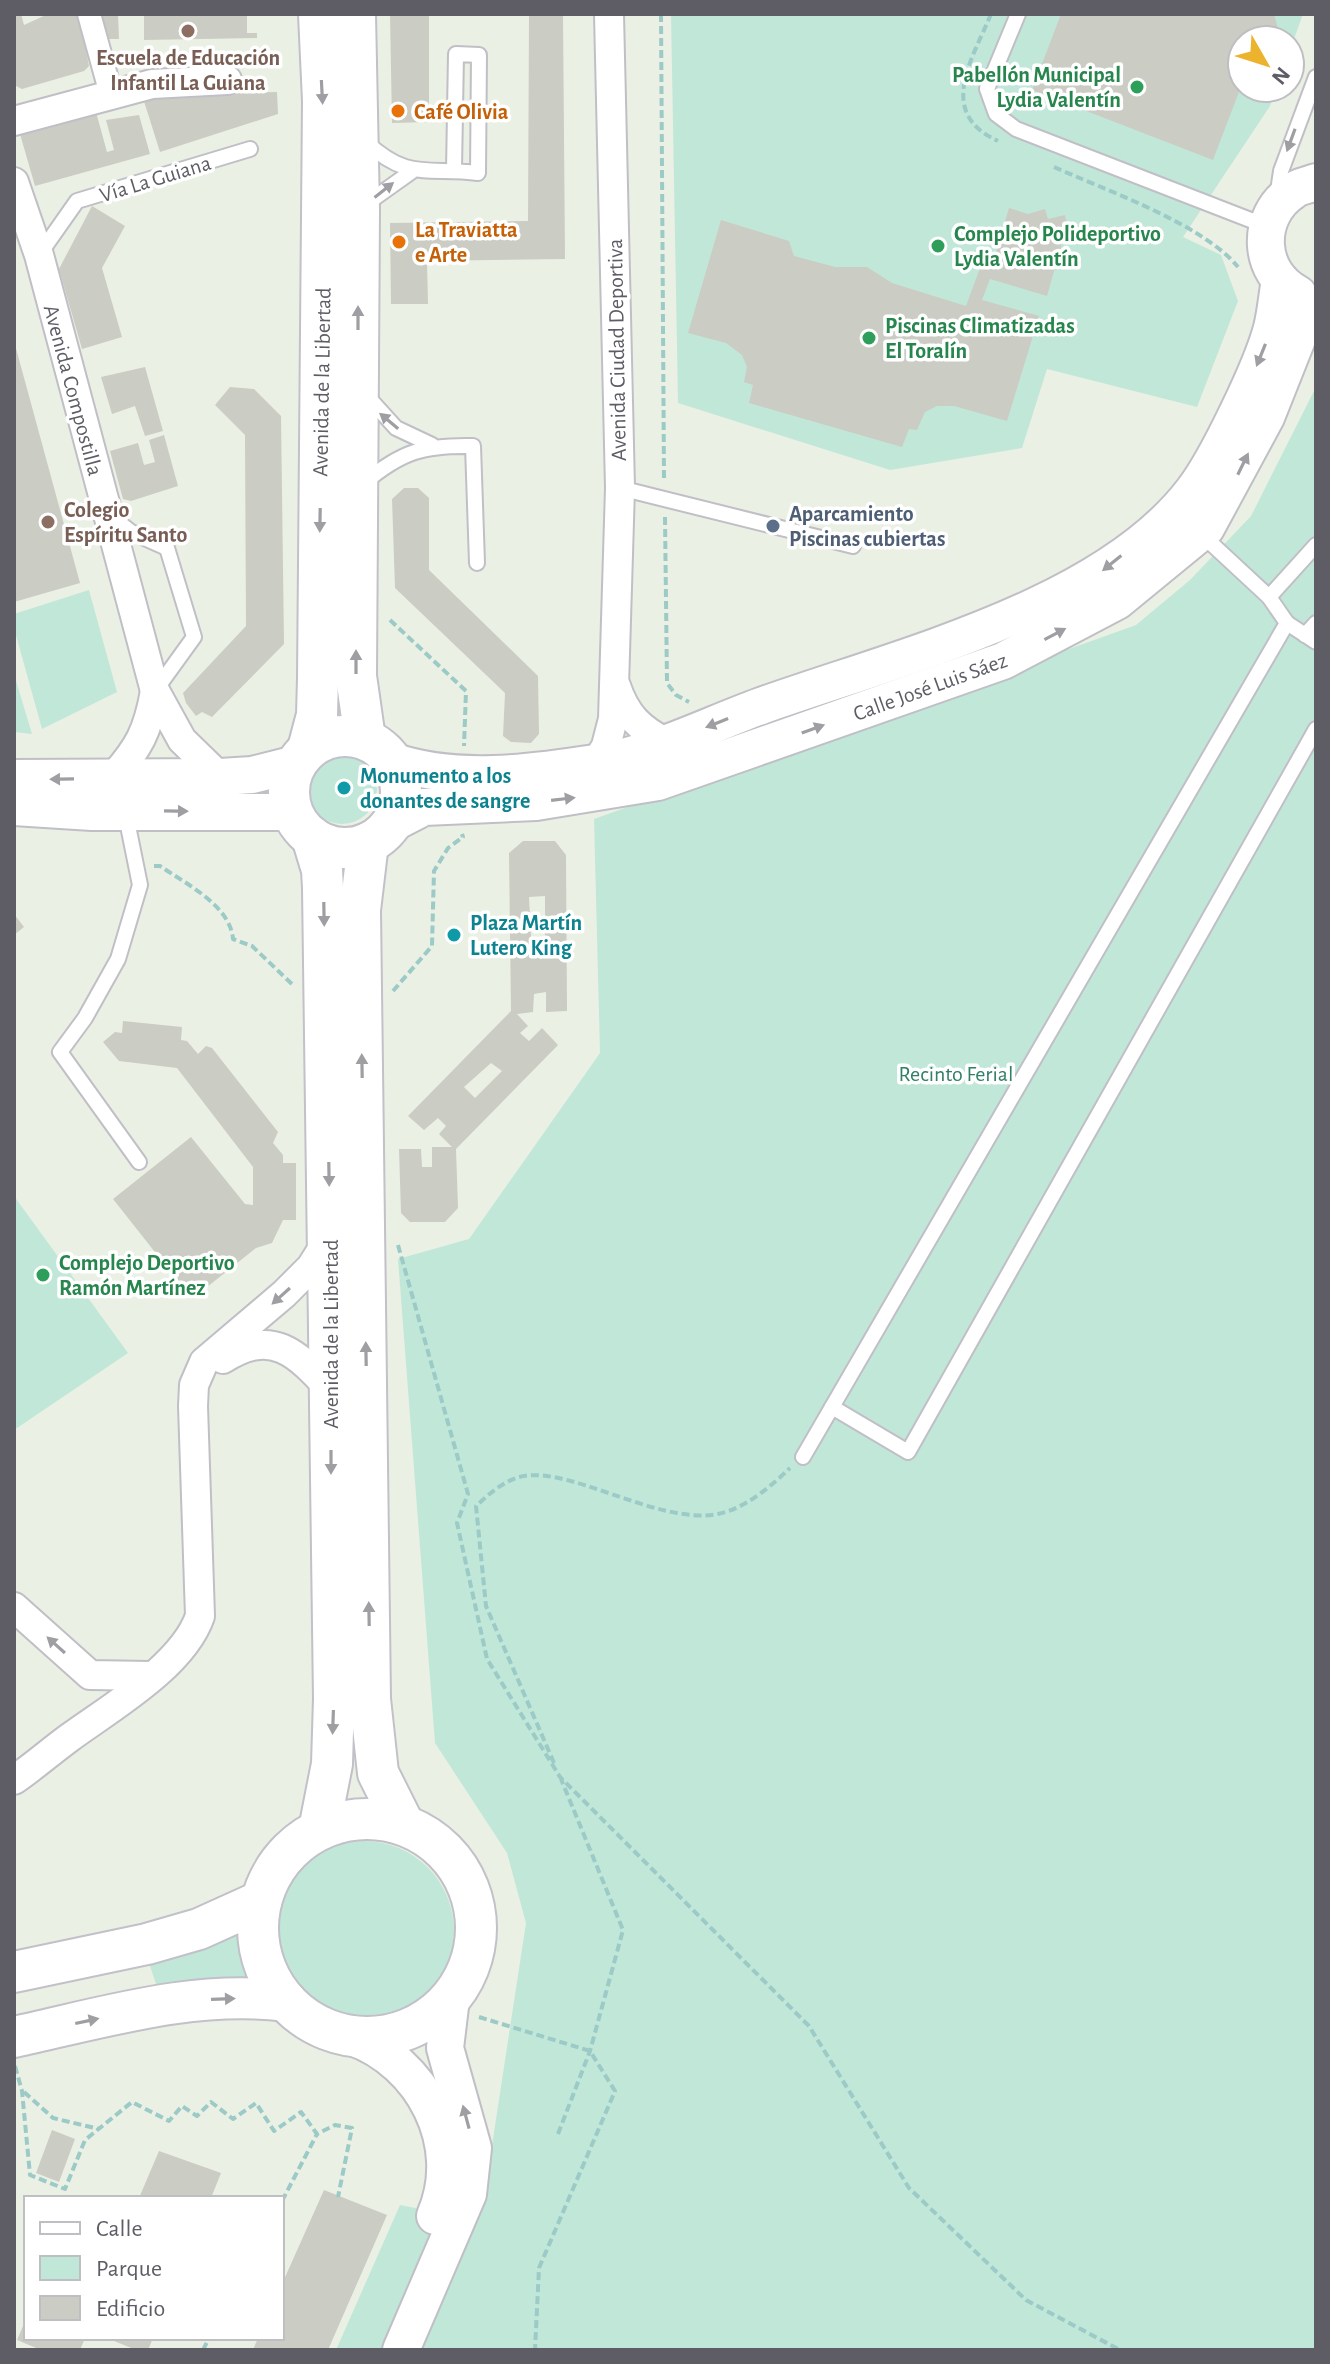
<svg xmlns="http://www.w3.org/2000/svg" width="1330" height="2364" viewBox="0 0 1330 2364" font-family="'Alegreya Sans',sans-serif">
<rect width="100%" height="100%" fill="#ebf0e5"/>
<g fill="#c1e7d9">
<polygon points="671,14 1303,14 1290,50 1290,40 1242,40 1242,88 1276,88 1270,106 1183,237 1221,255 1238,301 1197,407 1047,369 1022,448 890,470 678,403"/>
<polygon points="1316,387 1316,2350 336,2350 400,2205 472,2219 489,2165 526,1923 507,1853 435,1743 398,1259 469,1239 600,1053 594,819 1136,625 1190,580 1251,516"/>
<polygon points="89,590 117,692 42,729 14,628 14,614"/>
<polygon points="14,674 32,734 14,732"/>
<circle cx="342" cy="789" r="35"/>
<polygon points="14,1196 128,1353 14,1430"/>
<circle cx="364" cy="1931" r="90"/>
<polygon points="238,1933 244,1941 254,1978 248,1983 158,1990 149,1963 207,1948"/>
</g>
<g fill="#cbccc4" fill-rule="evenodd">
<polygon points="14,14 21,14 24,25 48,14 79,14 89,66 84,71 22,89 14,85"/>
<polygon points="103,14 118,14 119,39 103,39"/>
<polygon points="144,14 247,14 247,33 257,33 257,38 144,40"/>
<polygon points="390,14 429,14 429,122 392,123"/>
<polygon points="529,14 563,14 565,259 427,261 428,304 391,304 390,223 528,221"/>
<polygon points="1061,14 1274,14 1281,40 1242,40 1242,84 1213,160 1032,90"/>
<polygon points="277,92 278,114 160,152 143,98 159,94"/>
<polygon points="96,112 107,152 114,150 106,120 139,115 150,154 35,186 20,134"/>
<polygon points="92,206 125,226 102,268 122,337 82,349 59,269"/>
<polygon points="1009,208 1028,214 1045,209 1048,219 1065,215 1067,225 1047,296 990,279 982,300 1039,316 1007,421 954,406 937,406 925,412 917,430 909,429 902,447 749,403 753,385 744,382 747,367 742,355 726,343 688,333 721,220 789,241 794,256 835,267 867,267 892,283 966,306 983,260 993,263"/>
<polygon points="14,341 80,583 14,602"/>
<polygon points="145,367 163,431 145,436 135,406 112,414 101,377"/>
<polygon points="230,387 254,389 281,416 284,644 212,717 202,712 196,716 186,703 183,693 246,626 245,435 215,405"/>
<polygon points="164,435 178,486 131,501 123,499 110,451 138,443 144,465 155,462 149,440"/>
<polygon points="404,488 418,488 429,498 429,570 538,676 539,734 531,743 511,742 503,736 505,693 395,588 392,499"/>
<path d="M 523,841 L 555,841 L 566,855 L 567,1011 L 546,1012 L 546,992 L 534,994 L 533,1012 L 517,1014 L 528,1026 L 520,1033 L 529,1041 L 542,1028 L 558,1045 L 456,1149 L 458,1208 L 445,1222 L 410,1222 L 401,1213 L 399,1149 L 421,1149 L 422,1167 L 432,1167 L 432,1147 L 452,1147 L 439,1134 L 446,1126 L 438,1118 L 424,1130 L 408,1116 L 511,1011 L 509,853 ZM 545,896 L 545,954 L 532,955 L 529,897 ZM 491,1063 L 502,1071 L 475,1098 L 464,1087 Z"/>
<polygon points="14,914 24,927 14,935"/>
<polygon points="123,1021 182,1027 181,1040 187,1041 198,1054 206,1046 212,1048 278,1132 273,1143 283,1155 283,1163 296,1163 296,1220 283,1220 272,1243 256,1248 192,1299 113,1199 191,1137 245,1204 253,1205 253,1167 177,1068 119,1061 103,1042 115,1032 122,1033"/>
<polygon points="52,2130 75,2139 59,2182 36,2173"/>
<polygon points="159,2151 221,2173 211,2198 139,2198"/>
<polygon points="324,2190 387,2215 328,2350 253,2350 258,2338 282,2338 282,2284"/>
<polygon points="26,2319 26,2338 85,2338 80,2350 41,2350 17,2340"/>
<polygon points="107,2338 153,2338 148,2350 136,2350"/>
</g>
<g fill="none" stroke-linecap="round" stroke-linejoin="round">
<g stroke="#c0bfc6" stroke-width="18">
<g id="service">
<polyline points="1018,14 987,89 996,114 1016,129 1266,226"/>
<path d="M 366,142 C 408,181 427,167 478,173 L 479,55 L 456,54 L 454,170"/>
<polyline points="1277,198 1281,171 1316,77"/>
<polyline points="366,204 411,172"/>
<polyline points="39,255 77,201 250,149"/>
<polyline points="367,396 396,428 432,445"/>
<path d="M 364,483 C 402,451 424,445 473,446 L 477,563"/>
<polyline points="620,488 853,546"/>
<polyline points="112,517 131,532 167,548 194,637 155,691"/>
<polyline points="1200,533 1269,597"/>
<polyline points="1287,623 1316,642"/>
<polyline points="1305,635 1316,623"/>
<polyline points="125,811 140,885 118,959 85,1018 60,1052 139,1162"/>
<polyline points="832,1407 908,1452 1316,729"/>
<polyline points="803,1457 1287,623 1269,597 1316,545"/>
</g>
</g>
<g stroke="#c0bfc6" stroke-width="26">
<polyline id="pedestrian" points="89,14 111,94"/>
</g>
<g stroke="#c0bfc6" stroke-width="32">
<g id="minor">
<polyline points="14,121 152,84 227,80"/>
<polyline points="14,182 39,255 155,691 182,740 220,777"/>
<path d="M 616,686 C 626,716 640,729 667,743"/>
<polyline points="596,763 606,746 613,719 620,488 609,14"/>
<path d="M 112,778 C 139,748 148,731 155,691"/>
<path d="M 223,1359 C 272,1328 296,1352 331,1390"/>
<polyline points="14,1607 90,1675 150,1676"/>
<path d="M 14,1780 C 33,1767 50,1752 69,1738 C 110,1708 183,1666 200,1616 L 193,1406 L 194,1385 L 204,1362 L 284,1294 L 311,1267 L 328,1240"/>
</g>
</g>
<g stroke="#c0bfc6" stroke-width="40">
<g id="tertiary">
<path d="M 1298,294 C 1257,273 1255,216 1293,191 C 1299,186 1309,185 1316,182"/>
<path d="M 392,761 C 455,783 531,773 595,763 C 653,754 706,726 761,706 C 895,658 1104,608 1193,491 C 1217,460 1262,366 1272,328 C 1276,312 1277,296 1280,280"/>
<polyline points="14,778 220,777 252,775 296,764"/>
<polyline points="14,807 92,812 292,812"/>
<polyline points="389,825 424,807 536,802 658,782 1003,661 1117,601 1206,528 1266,417 1301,329 1316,314"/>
<path d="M 352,2037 C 423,2062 466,2145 435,2216"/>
<polyline points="401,2350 468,2194 473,2148 445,2048 451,1998"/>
</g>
</g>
<g stroke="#c2c0c8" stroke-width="44">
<g id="secondary">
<polyline points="355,14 359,210 356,676 365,739"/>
<circle cx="345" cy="792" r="56"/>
<polyline points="308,749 317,715 318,678 323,101 319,14"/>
<polyline points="312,837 322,870 323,888 334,1699 332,1764 319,1830"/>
<polyline points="368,843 360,910 370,1699 378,1773 404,1825"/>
<circle cx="367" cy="1928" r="109"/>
<polyline points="14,1972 147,1944 199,1929 261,1901"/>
<path d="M 14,2037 C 102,2018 195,1989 286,2001"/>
</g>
</g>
<g stroke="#9ccac6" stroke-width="4" stroke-dasharray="8 4" stroke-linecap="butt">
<polyline points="661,14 664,480"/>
<path d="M 991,14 C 972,60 936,113 998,141"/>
<path d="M 1054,167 C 1105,190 1203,224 1238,267"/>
<polyline points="665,517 667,683 676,695 689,702"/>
<polyline points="390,620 466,691 464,746"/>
<path d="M 154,866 L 160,866 C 186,884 230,905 233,939 L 252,946 L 293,985"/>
<polyline points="393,991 432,946 434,871 448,848 463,837 462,834"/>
<polyline points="398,1245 468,1494 457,1523 487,1659 560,1777 809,2026 909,2188 1026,2300 1120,2350"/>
<path d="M 554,1763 L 486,1606 L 476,1506 C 489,1494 500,1484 516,1478 C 563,1461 657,1526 718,1514 C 746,1508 770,1487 790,1468"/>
<polyline points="479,2017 590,2051 615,2091 539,2268 535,2350"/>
<polyline points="15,2066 22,2091 30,2175 65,2189 85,2140 132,2102 169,2121 182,2106 197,2116 211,2102 233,2119 256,2103 274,2131 301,2112 317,2134 335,2125 352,2128 338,2197"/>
<polyline points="24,2092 53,2118 99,2129"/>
<polyline points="558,2134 590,2051 623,1930 561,1779"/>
<polyline points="282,2201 317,2134"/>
<polyline points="203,2350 209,2338"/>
</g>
<use href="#service" stroke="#fff" stroke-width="14"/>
<use href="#pedestrian" stroke="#fff" stroke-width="22"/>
<use href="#minor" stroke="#fff" stroke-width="28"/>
<use href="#tertiary" stroke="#fff" stroke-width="36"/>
<use href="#secondary" stroke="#fff" stroke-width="40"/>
</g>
<defs><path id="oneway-solid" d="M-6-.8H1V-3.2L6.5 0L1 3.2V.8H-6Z" transform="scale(2)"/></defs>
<g fill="#9e9ea3">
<use href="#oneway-solid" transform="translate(322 92) rotate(87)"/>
<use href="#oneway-solid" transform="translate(1291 140) rotate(110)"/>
<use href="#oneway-solid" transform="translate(384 190) rotate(-38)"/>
<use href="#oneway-solid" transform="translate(358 318) rotate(-90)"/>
<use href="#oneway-solid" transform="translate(1261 355) rotate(112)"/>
<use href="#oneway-solid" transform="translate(389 421) rotate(-140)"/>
<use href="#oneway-solid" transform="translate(1243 464) rotate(-64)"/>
<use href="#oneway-solid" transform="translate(320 520) rotate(91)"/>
<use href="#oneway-solid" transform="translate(1112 563) rotate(141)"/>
<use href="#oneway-solid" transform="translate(1055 634) rotate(-28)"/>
<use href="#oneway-solid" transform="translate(356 662) rotate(-90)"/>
<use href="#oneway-solid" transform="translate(717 723) rotate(158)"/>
<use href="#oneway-solid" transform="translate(813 729) rotate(-20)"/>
<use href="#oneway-solid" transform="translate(62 779) rotate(179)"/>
<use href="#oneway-solid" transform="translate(563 799) rotate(-7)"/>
<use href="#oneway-solid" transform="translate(176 811) rotate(1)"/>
<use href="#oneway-solid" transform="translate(324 914) rotate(89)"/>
<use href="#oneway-solid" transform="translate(362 1066) rotate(-91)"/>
<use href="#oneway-solid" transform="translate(329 1174) rotate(89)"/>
<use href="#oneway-solid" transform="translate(281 1296) rotate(138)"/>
<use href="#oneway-solid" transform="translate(366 1354) rotate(-91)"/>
<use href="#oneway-solid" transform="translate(331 1462) rotate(90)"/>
<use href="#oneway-solid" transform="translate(369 1614) rotate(-91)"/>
<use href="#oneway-solid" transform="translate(56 1645) rotate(-138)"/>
<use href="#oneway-solid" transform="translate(333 1722) rotate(92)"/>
<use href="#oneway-solid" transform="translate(223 1999) rotate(-2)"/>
<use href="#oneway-solid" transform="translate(87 2021) rotate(-12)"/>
<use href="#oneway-solid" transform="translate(466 2117) rotate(-105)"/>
</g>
<g fill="#8d6e63" stroke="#fff" stroke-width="3">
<circle cx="188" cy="31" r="8"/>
<circle cx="48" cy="522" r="8"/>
</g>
<g fill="#2e9e5b" stroke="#fff" stroke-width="3">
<circle cx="1137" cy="87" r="8"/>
<circle cx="938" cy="246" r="8"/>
<circle cx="869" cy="338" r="8"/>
<circle cx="43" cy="1275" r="8"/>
</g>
<g fill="#e8710a" stroke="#fff" stroke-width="3">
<circle cx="398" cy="111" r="8"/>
<circle cx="399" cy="242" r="8"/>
</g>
<circle fill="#5c6f8a" stroke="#fff" stroke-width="3" cx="773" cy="526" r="8"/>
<g fill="#0f9aa8" stroke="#fff" stroke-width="3">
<circle cx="344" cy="788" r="8"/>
<circle cx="454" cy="935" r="8"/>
</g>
<g text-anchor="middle" stroke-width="7" stroke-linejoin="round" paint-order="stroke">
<g font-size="22" font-weight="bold" fill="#785e54" stroke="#fff">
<text x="188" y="65">Escuela de Educación<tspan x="188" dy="25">Infantil La Guiana</tspan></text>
<text x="64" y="517" text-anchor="start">Colegio<tspan x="64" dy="25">Espíritu Santo</tspan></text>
</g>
<g font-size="22" font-weight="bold" fill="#27864d" stroke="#fff" text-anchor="start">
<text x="1121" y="82" text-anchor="end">Pabellón Municipal<tspan x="1121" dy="25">Lydia Valentín</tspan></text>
<text x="954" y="241">Complejo Polideportivo<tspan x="954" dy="25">Lydia Valentín</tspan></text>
<text x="885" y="333">Piscinas Climatizadas<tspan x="885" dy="25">El Toralín</tspan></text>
<text x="59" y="1270">Complejo Deportivo<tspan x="59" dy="25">Ramón Martínez</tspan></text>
</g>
<g font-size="22" font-weight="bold" fill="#c56008" stroke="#fff" text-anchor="start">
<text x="414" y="119">Café Olivia</text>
<text x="415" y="237">La Traviatta<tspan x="415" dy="25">e Arte</tspan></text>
</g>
<g font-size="22" fill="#5e5d66" stroke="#fff">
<text transform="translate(155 178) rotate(-17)" y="8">Vía La Guiana</text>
<text transform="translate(616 350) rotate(-91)" y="8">Avenida Ciudad Deportiva</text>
<text transform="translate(321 382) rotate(-89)" y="8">Avenida de la Libertad</text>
<text transform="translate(74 390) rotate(75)" y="8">Avenida Compostilla</text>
<text transform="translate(930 686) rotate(-20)" y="8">Calle José Luis Sáez</text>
<text transform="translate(330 1334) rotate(-90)" y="8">Avenida de la Libertad</text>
</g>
<g font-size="22" font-weight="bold" fill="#4e5e75" stroke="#fff" text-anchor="start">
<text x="789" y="521">Aparcamiento<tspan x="789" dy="25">Piscinas cubiertas</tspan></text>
</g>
<g font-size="22" font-weight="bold" fill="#0d838f" stroke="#fff" text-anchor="start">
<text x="360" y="783">Monumento a los<tspan x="360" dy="25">donantes de sangre</tspan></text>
<text x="470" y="930">Plaza Martín<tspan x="470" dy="25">Lutero King</tspan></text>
</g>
<g font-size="22" fill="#328066" stroke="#fff">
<text x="956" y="1081">Recinto Ferial</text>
</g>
</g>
<rect width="1330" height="2364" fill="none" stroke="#5e5d66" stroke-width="32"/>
<rect x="24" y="2196" width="260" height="144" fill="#ffffff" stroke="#bfbec2" stroke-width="2"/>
<rect x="40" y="2222" width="40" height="12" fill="#ffffff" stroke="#bfbec2" stroke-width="2"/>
<text x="96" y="2236" font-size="24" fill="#5e5d66">Calle</text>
<rect x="40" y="2256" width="40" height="24" fill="#c1e7d9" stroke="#bfbec2" stroke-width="2"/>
<text x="96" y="2276" font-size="24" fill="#5e5d66">Parque</text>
<rect x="40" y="2296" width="40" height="24" fill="#cbccc4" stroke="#bfbec2" stroke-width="2"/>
<text x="96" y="2316" font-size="24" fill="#5e5d66">Edificio</text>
<g transform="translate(1266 64) rotate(129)"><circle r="38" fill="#ffffff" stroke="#bfbec2" stroke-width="2"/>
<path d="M0-6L14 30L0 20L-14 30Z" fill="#ecb32f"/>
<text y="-12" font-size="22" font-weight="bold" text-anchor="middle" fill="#5e5d66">N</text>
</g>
</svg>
